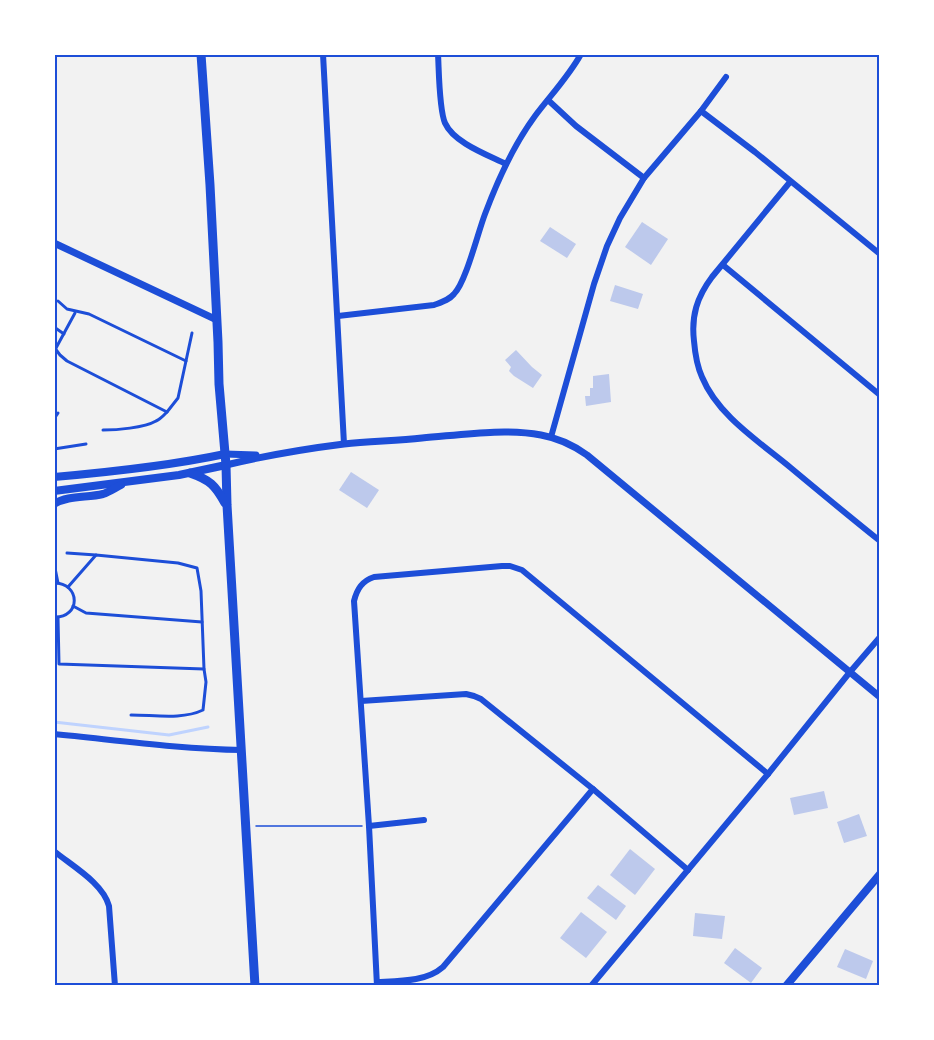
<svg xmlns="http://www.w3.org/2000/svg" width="934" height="1040" viewBox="0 0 934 1040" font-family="Quicksand,sans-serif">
<rect width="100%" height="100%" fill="#f2f2f2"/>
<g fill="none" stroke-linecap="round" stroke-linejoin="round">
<polyline stroke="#bfd3fe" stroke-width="3" points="54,722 169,735 208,727"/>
</g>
<g fill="#bdc9ec">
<polygon points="642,222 668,239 651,265 625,247"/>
<polygon points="550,227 576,244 567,258 540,241"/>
<polygon points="615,285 643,294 638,309 610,301"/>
<polygon points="516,350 532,367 542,375 533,388 514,376 509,371 511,367 505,360"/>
<polygon points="609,374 611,402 586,406 585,396 590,396 590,388 593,388 593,376"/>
<polygon points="351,472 379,490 367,508 339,490"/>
<polygon points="824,791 828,808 794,815 790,798"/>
<polygon points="859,814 867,836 844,843 837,822"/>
<polygon points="630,849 655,869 635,895 610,875"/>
<polygon points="598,885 626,906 616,920 587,898"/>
<polygon points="581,912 607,932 586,958 560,938"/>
<polygon points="695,913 725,916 722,939 693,936"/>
<polygon points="735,948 762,968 751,983 724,963"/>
<polygon points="845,949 873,961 866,979 837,967"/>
</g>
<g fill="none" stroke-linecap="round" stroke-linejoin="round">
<polyline stroke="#1d4ed8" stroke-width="1.5" points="256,826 362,826"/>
<g stroke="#1d4ed8" stroke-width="3">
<polyline points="58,301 67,309 89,314 186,361"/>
<polyline points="54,327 64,334"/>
<path d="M 54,347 L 60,355 L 67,361 L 167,412 C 164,415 161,419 156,421 C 144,428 116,430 103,430"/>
<polyline points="56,348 75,313"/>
<polyline points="167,412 178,398 192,333"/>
<polyline points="54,419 58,413"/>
<polyline points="54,449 86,444"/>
<polyline points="67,553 96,555"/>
<polyline points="54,563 58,583"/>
<path d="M 54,583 C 81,583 81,618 54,617"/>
<path d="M 68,587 L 96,555 L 178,563 L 197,568 L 201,591 L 204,669 L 206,682 L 203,710 C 182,720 155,715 131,715"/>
<polyline points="73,606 86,613 202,622"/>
<polyline points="58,618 59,664 204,669"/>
</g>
<g stroke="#1d4ed8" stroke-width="6">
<polyline points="323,54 344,444"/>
<path d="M 438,54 C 439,71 439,109 445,123 C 454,143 488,155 506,164"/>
<polyline points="548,100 576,126 644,178"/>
<polyline points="701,111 755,152 880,254"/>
<path d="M 790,182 L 712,277 C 697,297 691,316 694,341 C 695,353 697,366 702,377 C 718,416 760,442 791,468 C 821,493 850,517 880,541"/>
<polyline points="723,265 880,395"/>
<path d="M 338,316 L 434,305 C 442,302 449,300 454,294 C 466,282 478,232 485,214 C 498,179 513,146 535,116 C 550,96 569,76 581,54"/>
<polyline points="551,437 594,284 607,246 620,218 644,178 701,111 726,77"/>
<polyline points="361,701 466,694 474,696 481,699 593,789 688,870"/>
<path d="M 54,734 C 116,740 179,749 242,750"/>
<polyline points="369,826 424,820"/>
<path d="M 54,851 C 72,866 103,883 109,906 L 115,986"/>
<path d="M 377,982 C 399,981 426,982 443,967 L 593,789"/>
<path d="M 377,986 L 369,826 L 354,601 C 357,589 362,581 374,577 L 502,566 L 510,566 L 522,570 L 768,774"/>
<polyline points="591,986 768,774 850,672 880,637"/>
</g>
<g stroke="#1d4ed8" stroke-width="7">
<polyline points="54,243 217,320"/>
<polyline points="225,454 256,455"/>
<path d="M 226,465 C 264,456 304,449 344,444 C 369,441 396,441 422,438 C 460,435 504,428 541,435 C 558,438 573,445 587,455 L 880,697"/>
</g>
<g stroke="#1d4ed8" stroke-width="8">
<path d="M 54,477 C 111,472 169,466 225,454"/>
<polyline points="54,491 179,475 226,465"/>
<path d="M 54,504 C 68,495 87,498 103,494 C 109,492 115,488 121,485"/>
<polyline points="786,986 880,874"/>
</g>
<g stroke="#1d4ed8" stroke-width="9">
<polyline points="201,54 210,185 218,342 219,384 226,465 227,505 255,986"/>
<path d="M 190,473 C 210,480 215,485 225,503"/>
</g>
</g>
<rect width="934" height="1040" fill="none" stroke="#ffffff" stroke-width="111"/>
<rect x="56" y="56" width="822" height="928" fill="none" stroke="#1d4ed8" stroke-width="2"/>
</svg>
